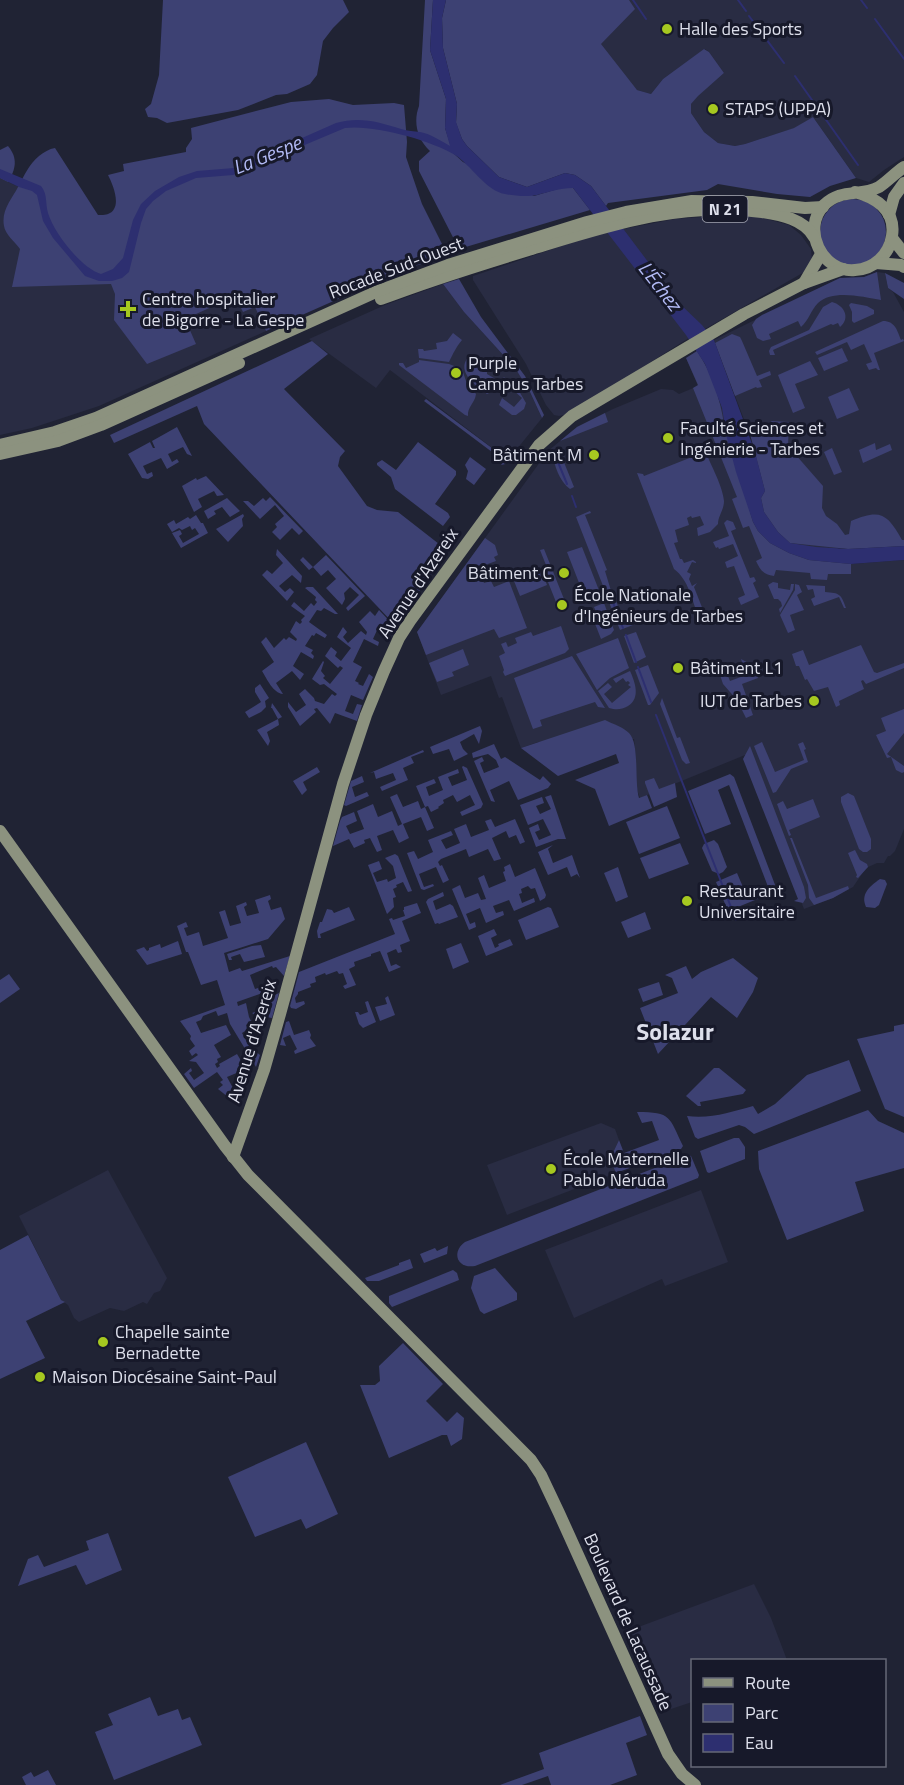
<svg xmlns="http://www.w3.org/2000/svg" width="904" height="1785" viewBox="0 0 904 1785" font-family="'Titillium Web',sans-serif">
<rect width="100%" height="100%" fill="#202334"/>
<g fill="#292c43">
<polygon points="619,0 904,0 904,157 884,170 869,182 856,178 813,117 795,128 745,144 735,146 718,143 704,132 691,113 691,104 697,96 724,73 709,52 705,49 663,79 651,94 637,90 594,55"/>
<polygon points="0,178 19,187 98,284 244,278 266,331 99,406 32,428 0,435"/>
<polygon points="728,215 759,217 789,225 801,235 811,249 812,260 806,271 684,341 569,414 559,416 554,415 546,405 526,364 473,280 473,276 597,234 675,219"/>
<polygon points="877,272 885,273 888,288 893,292 904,312 904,546 848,549 751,438 714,340 840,278 864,277"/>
<polygon points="443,284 464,312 515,368 530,392 542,418 508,460 390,370 376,388 309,339 385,305"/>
<polygon points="697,351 722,408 851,564 904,560 904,829 895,851 890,856 888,856 884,863 877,863 866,868 853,887 833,898 804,909 745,755 640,798 636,787 636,759 634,739 538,742 521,748 502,697 499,698 491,676 441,695 417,632 548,451 577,427 613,409 661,389 673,390 679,394 698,386 686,358"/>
<polygon points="601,1123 615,1129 619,1140 610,1159 616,1173 507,1215 487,1165"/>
<polygon points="108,1170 167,1278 160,1291 154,1293 147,1304 143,1302 124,1311 110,1308 79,1322 74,1318 68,1305 61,1300 19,1216"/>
<polygon points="701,1190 728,1262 665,1286 662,1279 574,1318 545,1250"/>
<polygon points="754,1584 771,1618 787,1660 692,1660 692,1702 668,1710 655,1705 625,1632"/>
</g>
<g fill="#3d4173">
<polygon points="163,0 343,0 349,12 333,28 323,41 317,75 310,84 287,94 276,95 238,110 167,123 157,118 148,117 145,109 151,104 159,75"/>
<path d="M 425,0 L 433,0 L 430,50 L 446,99 L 445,128 L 453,153 L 463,162 L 534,196 L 561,188 L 573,188 L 590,210 L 459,249 L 419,171 L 419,161 L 430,151 C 417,139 413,122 419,106 Z"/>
<polygon points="446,0 629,0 635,9 601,44 637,90 651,94 663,79 704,49 709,52 724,73 698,96 691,104 691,113 704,132 718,143 735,146 745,144 794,128 813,117 856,178 830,186 810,197 777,194 718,184 707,190 608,203 606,206 591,186 575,175 565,173 527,187 499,177 467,146 462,139 456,123 457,104 443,48 442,18"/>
<path d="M 329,99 L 353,105 L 394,103 L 404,105 L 407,142 L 406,157 L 422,204 L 448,256 L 408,268 L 266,331 L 255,307 L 243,312 L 239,304 L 231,307 L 227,300 L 185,319 L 196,344 L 147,364 L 114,320 L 115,294 L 111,284 L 12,287 L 20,249 C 15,242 5,234 4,226 C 1,210 12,199 18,187 C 24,176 29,164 39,156 C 44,152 49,149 55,148 L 98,215 C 99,215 107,215 108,214 C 123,208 113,185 108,175 L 124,171 L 123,164 L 186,152 L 186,148 L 192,139 L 191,128 L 291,102 Z"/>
<path d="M 8,146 C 18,158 16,169 8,182 L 0,178 L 0,150 Z"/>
<circle cx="853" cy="232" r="33"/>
<path d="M 877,272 L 881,300 C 863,297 833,289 818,303 C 811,310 809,320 801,327 L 798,321 L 769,334 L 771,339 L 763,341 L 757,338 L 752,325 L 756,319 L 762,315 L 840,278 L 864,277 Z"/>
<polygon points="885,273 904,283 904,299 888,288"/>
<polygon points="459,279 481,317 525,376 544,415 542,418 530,392 515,368 464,312 443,284"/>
<path d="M 832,302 C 844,305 851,318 840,327 L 838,323 L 833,325 L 831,324 L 773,350 L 775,355 L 770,355 L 769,351 L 771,347 L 809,330 L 823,307 Z"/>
<polygon points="851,303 867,306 874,310 874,314 854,323 852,321 852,312 849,305"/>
<path d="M 883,321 C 895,321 897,330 901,340 L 903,339 L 904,341 L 874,353 L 880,370 L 878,370 L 876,368 L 869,370 L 866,364 L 872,362 L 864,344 L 851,350 L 847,342 L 817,355 L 815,352 Z"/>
<path d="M 453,333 L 462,340 C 456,347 453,354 449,362 L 419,358 L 418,349 L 423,349 L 424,351 L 437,349 L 436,343 L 447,341 Z"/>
<polygon points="732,334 740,337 742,341 757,376 770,371 771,375 759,380 762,387 757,388 756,387 735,396 715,343"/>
<polygon points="312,341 328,354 284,389 345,451 340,457 338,466 367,506 377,510 398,512 448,551 395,625 204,424 197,406 114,443 110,435"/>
<polygon points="842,348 848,361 824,371 818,358"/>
<path d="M 697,351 C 712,373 720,398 724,424 L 753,522 L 758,531 L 770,543 L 789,553 L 809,560 L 851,564 L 851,574 L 828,574 L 827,580 L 811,579 L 810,573 L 776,570 L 774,576 C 764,575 760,570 756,561 L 762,558 L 749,526 L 743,528 L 732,499 L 737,497 L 693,388 L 698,385 L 686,358 Z"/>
<path d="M 468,357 L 487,372 L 487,374 L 499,381 L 489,393 L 487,394 C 476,385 456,373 468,357 Z"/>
<path d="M 419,360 L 449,364 L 462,369 L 466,381 L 476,394 C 475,403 467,407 468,416 L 465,415 L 399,365 L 399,363 L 403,363 L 406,368 L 419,362 Z"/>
<polygon points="810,361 818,375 795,384 805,408 793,413 778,375"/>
<polygon points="504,377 507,381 512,379 526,403 524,409 516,415 512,415 499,405 502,398 514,407 522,398 502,380"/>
<polygon points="849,388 859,410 837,419 828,397"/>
<polygon points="426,399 508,460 510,463 501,465 504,461 424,401"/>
<polygon points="605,413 608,422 560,441 577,427"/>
<path d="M 772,421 L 789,422 L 788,446 L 823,486 L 822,508 L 826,516 L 837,524 L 845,535 L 849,534 L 851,521 C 880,509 887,513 902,540 L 904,540 L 904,546 L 848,549 L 790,543 L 778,532 L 764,512 L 761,498 L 765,491 L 750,434 Z"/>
<polygon points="177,427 192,456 187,454 183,447 168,454 172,462 177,459 179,462 167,469 161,458 143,466 147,474 152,472 153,476 148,479 142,478 128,454 150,442 153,448 155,448 152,441"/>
<polygon points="418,442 456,471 456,475 435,504 448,513 450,517 443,526 395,489 391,477 377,465 377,463 382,460 396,470"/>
<polygon points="875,443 876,450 890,444 892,450 863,463 859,450"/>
<polygon points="832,448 842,472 834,475 824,452"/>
<path d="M 559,450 L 574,487 L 570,489 C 560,482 553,464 553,452 Z"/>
<path d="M 702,450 L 705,451 C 711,465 723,487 724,501 C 724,510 718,516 718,524 L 710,532 L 698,536 L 697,528 L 704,525 L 700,516 L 692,518 L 691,516 L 687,518 L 689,525 L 675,530 L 678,542 L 674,543 L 680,559 L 682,559 L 684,563 L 693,560 L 696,562 L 696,563 L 692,562 L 687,572 L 691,574 L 689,579 L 692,586 L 697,583 L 694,587 L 705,615 L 699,618 C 692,601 689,580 674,569 L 637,473 L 643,474 L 644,476 L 692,457 L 696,452 Z"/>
<polygon points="470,457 486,469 474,485 466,479 468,471 465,465"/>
<polygon points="206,476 224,495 217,496 214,491 198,499 202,507 194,512 182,486 196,478 197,480"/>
<polygon points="270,497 303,531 299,535 292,528 280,540 272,532 277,527 275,524 284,516 275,505 260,519 243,501 248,501 254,506 263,498 266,501"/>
<polygon points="227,498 240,511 230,517 222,507 214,511 216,514 208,519 204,511"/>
<polygon points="590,511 591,513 585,515 607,570 605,571 612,594 607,596 576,517"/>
<polygon points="243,514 244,516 242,519 243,526 228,542 216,529"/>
<polygon points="196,515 201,523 203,523 208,533 181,548 172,533 180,530 182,534 179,536 183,543 199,534 195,528 192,530 190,526 182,530 179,528 172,532 167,524 174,520 176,524 188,517 190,519"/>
<polygon points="727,520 733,522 736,529 731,531 750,578 754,577 756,581 753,583 759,597 741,605 738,598 745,595 734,566 727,568 725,562 738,556 733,544 719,549 718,547 716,548 713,542 729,536 724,523"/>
<polygon points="485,538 495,545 498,555 494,557 496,561 485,565 487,570 480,574 484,583 491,581 494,587 509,581 527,628 499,638 494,629 426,655 417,632"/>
<polygon points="582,547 602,598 596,600 592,590 583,593 567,552"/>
<polygon points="277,549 302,576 301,583 292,575 279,586 285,592 290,588 294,592 287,601 262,575 267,570 272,574 283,563 276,555"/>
<polygon points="544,549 566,604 558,607 542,567 546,565 540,550"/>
<polygon points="326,555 365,596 348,611 346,608 359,595 350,587 344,593 345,599 342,605 326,588 336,579 328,570 321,576 313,567 309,570 300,560 303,557 313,567"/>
<polygon points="541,570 547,585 520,596 514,581"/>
<polygon points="773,582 778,583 778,588 790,590 791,584 794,584 793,590 780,613 779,609 782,606 781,602 778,599 774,599 768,585"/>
<polygon points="795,584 799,585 802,592 797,595 804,610 790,615 795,630 788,633 780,615 795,590"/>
<path d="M 806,585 L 825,586 L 825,592 C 840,593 841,594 846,608 L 844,608 L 839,597 L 814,606 L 811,599 L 815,597 L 813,589 L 808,590 Z"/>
<path d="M 307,587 L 313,587 L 338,614 L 335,614 L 324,608 L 321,611 L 317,610 L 309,622 L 327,635 L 325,638 L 316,633 L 314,636 L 312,635 L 305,646 L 313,650 L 311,653 L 314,656 L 313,659 L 301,652 L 293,666 L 304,674 L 300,680 L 292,671 L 276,683 L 283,694 C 273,693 267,679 262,671 L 274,662 L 261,642 L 266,637 L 274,648 L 284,638 L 286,640 L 289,637 L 296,641 L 297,639 L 290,632 L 296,621 L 300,624 L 302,622 L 301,620 L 305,616 L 291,606 L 294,602 L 304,611 L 311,603 L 314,606 L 317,602 L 315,600 L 316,597 L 305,588 Z"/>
<polygon points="615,599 621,613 628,610 633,625 620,630 609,602"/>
<polygon points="604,603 614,630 611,634 601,639 592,616 597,614 594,607"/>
<polygon points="379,610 396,628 389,636 385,634 386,631 378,628 373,639 379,642 378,646 364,639 353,662 362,667 355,681 359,683 358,684 363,686 369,674 373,677 363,700 351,695 345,711 353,714 357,704 362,705 357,721 335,713 330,724 317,708 314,709 316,712 300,726 288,707 288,702 296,712 306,705 299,694 305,689 314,698 315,701 324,704 332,694 335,696 337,694 324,684 320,685 312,679 323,661 324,662 321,671 325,676 323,678 330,684 343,668 340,666 338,668 325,656 331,647 337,652 335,656 341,661 351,648 337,637 343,627 347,632 343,637 348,643 361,631 366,635 367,632 359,622 370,611 375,616"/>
<polygon points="561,626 569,649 565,653 505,676 503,672 504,670 499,656 505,653 501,644 506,642 508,647 517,643 515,638 531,632 533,636"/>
<polygon points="636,632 646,657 634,663 624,636"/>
<polygon points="618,638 629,668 610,678 597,690 576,654"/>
<polygon points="861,645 874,672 877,673 904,663 904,668 866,684 863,680 861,681 864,689 839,701 840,705 836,707 828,687 814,691 807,679 805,680 799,666 796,666 792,654 803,650 809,665"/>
<polygon points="463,649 469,665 452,672 454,676 437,682 429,663"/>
<polygon points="572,656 605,708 598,707 595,702 540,720 542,726 533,729 514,678"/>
<polygon points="741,659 754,666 758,678 742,684 753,715 746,718 737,700 723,684 717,666 721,665 724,666 730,681 746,675"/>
<polygon points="648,665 659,693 650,705 648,705 635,670"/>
<path d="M 630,671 C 635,682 641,698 628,706 C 621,710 616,710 609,708 L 598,691 L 608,683 L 612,687 L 604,694 L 612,703 L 631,687 L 628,685 L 630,683 L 628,681 L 626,682 L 623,678 L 616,683 L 613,679 Z"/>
<polygon points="260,684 269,698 265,701 266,707 261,712 249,718 245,712 261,702 255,692 255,688"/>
<polygon points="662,698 677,738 680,737 690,763 686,764 682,760 660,704"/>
<polygon points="272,703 282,717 278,719 279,725 267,732 270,741 268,746 257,730 278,719 272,708 271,708"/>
<polygon points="904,709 904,733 887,754 904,766 904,772 902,773 896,770 891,757 887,758 876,735 886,731 881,718"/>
<path d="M 605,720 C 613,724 623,727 629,733 C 640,744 634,781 639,798 L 647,795 L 652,808 L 609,826 L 595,789 L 575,780 L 619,763 L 616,754 L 558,776 L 521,748 Z"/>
<polygon points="480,726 482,731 479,744 474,734 460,742 463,749 468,754 454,761 449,749 433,754 430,747"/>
<polygon points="762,742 775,772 804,760 798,744 803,742 806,749 804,750 808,762 791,769 776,792 773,793 754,746"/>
<polygon points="494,744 501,759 505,757 540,780 543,776 551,784 548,788 518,800 509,781 490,790 495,802 491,801 474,761 482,757 484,761 480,763 484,773 499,767 496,760 488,754 473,758 472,753"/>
<polygon points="750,746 804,887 806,898 803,903 794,901 798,899 743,759"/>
<polygon points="423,750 424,752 411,757 414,763 403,768 408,780 382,791 380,787 396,780 393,773 376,779 374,772 370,773"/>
<polygon points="463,766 467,768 483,804 481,808 462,816 460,812 475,805 470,795 457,802 453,795 443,800 444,803 438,807 439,808 431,812 428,806 425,807 434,828 427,831 421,817 403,824 409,838 399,843 393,830 377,836 382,850 377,852 370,838 364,840 365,843 354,848 349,839 333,846 340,821 342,817 354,812 357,821 346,826 350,834 364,829 357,811 373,804 378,817 392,811 398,826 402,824 390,797 397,794 403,807 418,801 421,809 425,807 416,786 434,779 436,783 426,787 429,796 443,790 438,777 458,769 459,773 448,777 452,786 467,780 462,767"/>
<polygon points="317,767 320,772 303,782 307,790 302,795 293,781"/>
<polygon points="730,774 734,777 777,890 770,892 729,785 718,790 731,824 705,834 688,791"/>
<polygon points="362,776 364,782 352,787 355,797 367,792 369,796 346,806 344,805 351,781"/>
<polygon points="654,778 659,789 675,783 677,797 654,807 645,783 645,781"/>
<polygon points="848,793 854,796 871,839 871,849 867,852 863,852 859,849 841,802 841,797"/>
<polygon points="551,795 566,839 558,839 536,847 529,828 538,824 540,830 535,832 539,840 551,835 543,819 528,825 520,805 542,797 544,803 536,806 540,814 551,809 545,797"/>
<polygon points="813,799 820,817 789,830 791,835 789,836 777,804 783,801 787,809"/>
<polygon points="667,806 680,838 639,854 626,822"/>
<polygon points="491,819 495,827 515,819 525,842 520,844 516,835 509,838 506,831 492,838 501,859 494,861 488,849 469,857 466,849 441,859 438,862 440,866 442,865 449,880 443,883 436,867 419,874 424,887 433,884 434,886 424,890 421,889 407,853 414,851 418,859 433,852 428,840 451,831 453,835 441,840 446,849 460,843 454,829 466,824 471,837 489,830 485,821"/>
<polygon points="790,838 792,838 816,898 848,886 849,889 833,898 814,905 809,898 808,885"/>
<polygon points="714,840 718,844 727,867 723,872 719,874 712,871 702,848 704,844"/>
<polygon points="680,843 689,864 649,879 640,858"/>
<polygon points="553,845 548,849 553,863 572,855 580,878 577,874 571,877 567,867 548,875 538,852"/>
<polygon points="855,850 860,860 867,864 868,867 858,878 856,877 857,875 848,853"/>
<polygon points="395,854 398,856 412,891 408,892 403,882 396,885 397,887 393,889 396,897 393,898 394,907 387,914 368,865 379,861 382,869 373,873 377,882 387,879 388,882 396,878 393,866 385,858"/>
<polygon points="510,864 515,877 535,868 546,895 545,898 540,901 535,888 531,889 528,886 521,889 522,893 519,894 522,903 534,898 535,902 514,911 509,900 493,906 496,913 503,911 504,915 486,923 480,908 466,914 470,924 475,922 476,927 469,930 452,889 460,885 465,898 478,893 481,900 486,899 478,878 484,875 489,888 506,881 503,872 505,871 504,867"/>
<polygon points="618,867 628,897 616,902 604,873"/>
<polygon points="737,873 746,894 757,890 760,898 728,911 716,882"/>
<path d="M 880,879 L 885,880 L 887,884 L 879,905 L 875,908 L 866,907 C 860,894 870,886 880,879 Z"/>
<polygon points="443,892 444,896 433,901 436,910 450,904 453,906 458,917 439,924 438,923 435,924 426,902 428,899"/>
<polygon points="270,895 271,899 268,901 271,910 281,907 285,919 268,939 224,953 229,972 240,968 242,971 290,956 284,976 276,967 273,968 272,966 250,975 255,989 267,985 268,991 237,1002 238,1006 246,1003 249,1017 251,1021 246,1025 248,1029 242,1033 249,1046 260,1055 256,1067 230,1024 227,1013 218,1016 216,1011 203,1016 201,1020 196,1022 201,1033 226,1025 231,1035 214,1045 221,1057 217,1059 218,1062 215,1064 217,1068 220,1066 219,1064 237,1054 246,1069 227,1077 234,1090 228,1097 218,1089 223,1085 220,1082 223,1080 217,1072 194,1088 184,1074 191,1068 192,1071 189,1073 194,1080 204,1073 196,1062 189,1061 198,1055 196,1053 192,1056 189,1051 195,1046 190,1039 191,1036 180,1021 225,1005 217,980 201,985 188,952 186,952 177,926 186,922 188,927 184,928 187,936 199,932 203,946 228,938 219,912 225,910 230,926 241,923 236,906 246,902 247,905 244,907 247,916 259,913 255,900"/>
<polygon points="417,903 421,913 402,921 410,941 400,945 402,952 398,953 396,949 387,953 391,966 396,964 401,967 389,972 380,951 371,954 371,956 354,962 355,966 349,969 356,985 345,989 343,986 347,984 343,973 339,974 337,971 326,975 325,973 315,977 316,982 310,984 311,987 298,992 298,994 295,998 296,1003 304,1001 305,1004 296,1009 291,1008 290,1006 299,972 395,934 389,919 392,918 393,920 405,916 403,910 404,910 404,907"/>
<polygon points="349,907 355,920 320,934 321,938 318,938 317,931 320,922 322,922 327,909 332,910 334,913"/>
<polygon points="548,907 551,908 559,927 526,940 518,920"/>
<polygon points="645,912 651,929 628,938 621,922"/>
<polygon points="494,929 497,935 491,938 495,948 499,946 498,944 510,939 513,945 486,956 478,936"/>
<polygon points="178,941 182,954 147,965 136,950 144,947 147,951 149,950 149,948 160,944 161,948"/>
<polygon points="461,943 469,962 453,969 446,949"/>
<polygon points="261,945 265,957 244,962 240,954 231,957 232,960 229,960 227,954 252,946"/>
<polygon points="733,958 758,978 753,992 737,1018 711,997 658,1054 640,1008 678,993 672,978 665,975 686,966 692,979 701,972"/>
<polygon points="9,974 20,989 0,1003 0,980"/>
<polygon points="659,982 663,995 643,1002 638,989"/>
<polygon points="279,993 272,1018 255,1015 252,1013 266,1008 264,1000"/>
<polygon points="388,996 395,1015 380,1021 375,1007 387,1004 385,998"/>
<polygon points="368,1001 376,1022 363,1028 359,1024 355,1012 358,1012 360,1015 368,1012 365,1002"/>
<polygon points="289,1021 294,1035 309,1030 311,1035 310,1038 316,1046 295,1054 294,1051 297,1049 290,1035 283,1038 286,1046 280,1045 286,1022"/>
<polygon points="904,1024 904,1117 885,1109 857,1039 894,1031 894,1026"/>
<path d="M 849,1060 L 861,1091 L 754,1134 L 745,1127 L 739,1125 L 698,1139 L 695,1137 L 687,1116 C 711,1119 731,1112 753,1106 L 758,1114 L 775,1104 L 807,1075 Z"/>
<polygon points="714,1068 719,1068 746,1090 743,1094 700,1102 701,1106 698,1106 686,1096"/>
<polygon points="868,1110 878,1121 904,1133 904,1168 855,1182 864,1211 787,1240 759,1169 758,1151"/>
<path d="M 637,1112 C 672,1112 669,1117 683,1146 L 681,1149 L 616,1173 L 610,1159 L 619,1140 L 624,1153 L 659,1140 L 652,1121 L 642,1123 Z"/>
<polygon points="734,1138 739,1138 745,1147 745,1159 709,1173 707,1172 700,1151"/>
<path d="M 688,1155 L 691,1156 L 699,1175 L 698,1178 L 475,1266 C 457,1269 451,1252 465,1242 Z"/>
<polygon points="28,1235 61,1300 65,1302 26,1321 45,1358 0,1379 0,1250"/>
<polygon points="448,1246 447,1254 424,1263 420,1254 435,1248 437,1251"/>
<polygon points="410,1259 413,1268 379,1281 367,1281 365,1278 399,1265 399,1263"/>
<polygon points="495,1268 517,1293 517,1300 484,1314 480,1311 471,1288 474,1276"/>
<polygon points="453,1270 457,1273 459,1280 392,1307 389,1303 389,1296"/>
<polygon points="403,1343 443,1384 426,1401 447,1422 457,1412 464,1418 462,1439 451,1446 447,1435 442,1435 389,1458 360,1385 375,1385 380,1381 379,1366"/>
<polygon points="306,1442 338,1514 306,1529 301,1519 255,1537 228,1477"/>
<polygon points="108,1533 122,1570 86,1585 76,1565 18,1586 28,1559 38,1555 44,1567 89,1550 86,1541"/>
<polygon points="150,1697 158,1716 178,1709 182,1720 190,1717 202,1745 114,1780 95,1732 113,1725 108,1714"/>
<polygon points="640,1716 647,1735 626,1743 637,1775 610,1785 551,1785 548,1776 522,1785 500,1785 544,1769 539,1753"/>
<polygon points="48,1770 56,1785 26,1785 22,1777 31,1772 34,1777"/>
</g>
<path fill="#2d2f70" d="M 433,0 L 446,0 L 442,18 L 443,48 L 457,104 L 456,122 L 462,139 L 467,146 L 499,177 L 527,187 L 565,173 L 575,175 L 591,186 L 679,303 L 702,325 L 714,340 L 755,452 L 765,491 L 761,498 L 764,512 L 778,532 L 790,543 L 816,547 L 848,549 L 904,546 L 904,560 L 851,564 L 809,560 L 789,553 L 770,543 L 758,531 L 753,522 L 736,472 L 727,438 L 722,408 L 705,364 L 686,335 L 573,188 C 559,188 549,192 537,195 C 528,197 514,196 505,194 C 486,191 471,165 455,155 C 431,140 372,124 345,128 L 233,175 L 196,178 L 166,191 L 153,201 L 146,209 L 141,223 L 129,272 L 122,278 L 112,281 L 99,281 L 85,276 L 53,238 L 43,221 L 37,195 L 32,191 L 19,187 L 0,178 L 0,169 L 41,186 C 48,195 45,203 48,213 C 54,233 81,268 101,274 L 113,269 L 123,258 L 133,220 L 141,204 L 155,191 L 179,177 L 197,171 L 234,168 L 336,123 C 359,116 380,122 401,129 C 408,131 414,131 420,132 C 431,134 441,141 450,146 L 445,128 L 446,99 L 430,50 Z"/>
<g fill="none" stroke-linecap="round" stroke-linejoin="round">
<g stroke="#2d2f70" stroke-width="2">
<polyline points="633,0 646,19"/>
<polyline points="738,0 746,11"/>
<polyline points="861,0 867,8"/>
<polyline points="749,16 784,63"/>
<polyline points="875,19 904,59"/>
<polyline points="795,76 858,165"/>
<polyline points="553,450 567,484"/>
<polyline points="572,496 576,507"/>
<polyline points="612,600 623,628"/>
<polyline points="626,635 636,662"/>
<polyline points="638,667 651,702"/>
<polyline points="656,715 736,920"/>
</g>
<g stroke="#8c927f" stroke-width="12">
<path d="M 855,192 C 877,198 896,211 892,236 C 889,255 874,269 855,270 C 822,273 801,229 824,205 C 841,188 860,197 879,187 C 888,181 895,173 904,167"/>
<polyline points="889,215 894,197 904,183"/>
<polyline points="892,238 904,253"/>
<polyline points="876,263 901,265 904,267"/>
<polyline points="804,283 821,254"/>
<path d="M 381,299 C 428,281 476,266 525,251 C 604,227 677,201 762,212 C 781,215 804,219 814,237"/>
<polyline points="0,445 55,432 96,418 378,291 448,265 587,222 626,212 692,201 752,202 805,208 823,207"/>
<polyline points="0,454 58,441 101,425 239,363"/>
<polyline points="0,831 225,1146 248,1175 531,1460 541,1475 559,1513 668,1754 682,1774 695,1785"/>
<polyline points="233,1157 264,1070 280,1014 343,784 366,715 384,671 399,638 410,621 539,445 572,416 744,314 804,283 843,269"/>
</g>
</g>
<g fill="#a6c820" stroke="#17192a" stroke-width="2">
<circle cx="667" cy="29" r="6"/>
<circle cx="713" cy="109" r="6"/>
<path d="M125 300h6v6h6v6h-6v6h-6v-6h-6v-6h6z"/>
<circle cx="456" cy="373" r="6"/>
<circle cx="668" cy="438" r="6"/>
<circle cx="594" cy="455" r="6"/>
<circle cx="564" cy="573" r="6"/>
<circle cx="562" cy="605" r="6"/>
<circle cx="678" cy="668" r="6"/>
<circle cx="814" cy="701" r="6"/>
<circle cx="687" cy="901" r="6"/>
<circle cx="551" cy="1169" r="6"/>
<circle cx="103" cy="1342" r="6"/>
<circle cx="40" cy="1377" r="6"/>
</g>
<g text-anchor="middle" stroke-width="6" stroke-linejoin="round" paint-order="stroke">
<rect fill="#17192a" stroke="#a2a4b1" stroke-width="1.5" x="702.5" y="196" width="45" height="26" rx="4.5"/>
<g font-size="16" font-weight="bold" fill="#dddfeb">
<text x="725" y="215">N 21</text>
</g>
<g font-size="18" fill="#dddfeb" stroke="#17192a" text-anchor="start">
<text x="679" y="35">Halle des Sports</text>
<text x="725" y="115">STAPS (UPPA)</text>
<text x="142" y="305">Centre hospitalier<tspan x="142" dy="21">de Bigorre - La Gespe</tspan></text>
<text x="468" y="369">Purple<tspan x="468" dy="21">Campus Tarbes</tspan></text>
<text x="680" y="434">Faculté Sciences et<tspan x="680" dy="21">Ingénierie - Tarbes</tspan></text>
<text x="582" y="461" text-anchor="end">Bâtiment M</text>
<text x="552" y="579" text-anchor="end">Bâtiment C</text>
<text x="574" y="601">École Nationale<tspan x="574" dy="21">d'Ingénieurs de Tarbes</tspan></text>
<text x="690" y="674">Bâtiment L1</text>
<text x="802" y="707" text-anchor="end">IUT de Tarbes</text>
<text x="699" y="897">Restaurant<tspan x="699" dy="21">Universitaire</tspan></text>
<text x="563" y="1165">École Maternelle<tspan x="563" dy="21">Pablo Néruda</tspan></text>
<text x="115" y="1338">Chapelle sainte<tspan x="115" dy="21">Bernadette</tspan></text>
<text x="52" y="1383">Maison Diocésaine Saint-Paul</text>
</g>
<g font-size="18" fill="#dddfeb" stroke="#17192a">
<text transform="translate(396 268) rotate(-21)" y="6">Rocade Sud-Ouest</text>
<text transform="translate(418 583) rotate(-56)" y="6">Avenue d'Azereix</text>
<text transform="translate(252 1041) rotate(-73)" y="6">Avenue d'Azereix</text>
<text transform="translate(628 1622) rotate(66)" y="6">Boulevard de Lacaussade</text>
</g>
<g font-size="20" font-style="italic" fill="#b2baf5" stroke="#17192a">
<text transform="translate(267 155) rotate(-22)" y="7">La Gespe</text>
<text transform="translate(660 286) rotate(52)" y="7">L'Échez</text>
</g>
<g font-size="24" font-weight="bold" fill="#dddfeb" stroke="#17192a">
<text x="675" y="1040">Solazur</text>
</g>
</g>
<rect x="691" y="1659" width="195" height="108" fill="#17192a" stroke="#666877" stroke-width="1.5"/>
<rect x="703" y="1678" width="30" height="9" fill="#8c927f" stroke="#666877" stroke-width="1.5"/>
<text x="745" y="1689" font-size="18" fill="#dddfeb">Route</text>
<rect x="703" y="1704" width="30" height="18" fill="#3d4173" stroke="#666877" stroke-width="1.5"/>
<text x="745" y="1719" font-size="18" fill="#dddfeb">Parc</text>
<rect x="703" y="1734" width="30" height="18" fill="#2d2f70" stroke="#666877" stroke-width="1.5"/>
<text x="745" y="1749" font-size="18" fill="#dddfeb">Eau</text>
</svg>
